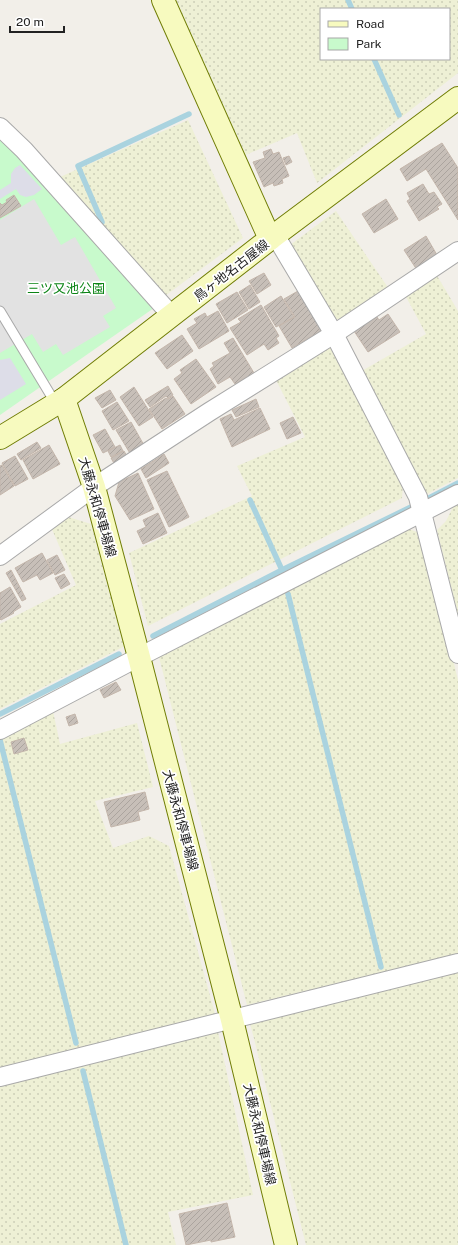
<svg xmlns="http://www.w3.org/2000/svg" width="458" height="1245" viewBox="0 0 458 1245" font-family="'Public Sans','Noto Sans JP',sans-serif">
<defs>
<pattern id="farmland-dots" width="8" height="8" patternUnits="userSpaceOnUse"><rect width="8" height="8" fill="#eef0d5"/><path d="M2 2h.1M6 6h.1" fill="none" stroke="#ccceb7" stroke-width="1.8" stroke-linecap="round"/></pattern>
<pattern id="building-hatch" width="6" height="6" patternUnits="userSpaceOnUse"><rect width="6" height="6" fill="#c7bfb8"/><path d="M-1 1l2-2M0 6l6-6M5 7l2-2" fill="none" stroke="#aba49e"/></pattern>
</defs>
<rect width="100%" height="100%" fill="#f2efe9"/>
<g fill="url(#farmland-dots)" fill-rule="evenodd">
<path d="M 175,0 L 458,0 L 458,73 L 317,183 L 297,133 L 241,157 ZM 321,9 L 449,9 L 449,59 L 321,59 Z"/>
<polygon points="188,120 243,238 165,296 60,177"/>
<polygon points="336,211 389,289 344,319 332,319 290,245"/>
<polygon points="436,274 458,311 458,478 425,495 360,372 426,334 404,293"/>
<polygon points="329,344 403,484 402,498 148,626 129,553 252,496 237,466 305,437 275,378"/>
<polygon points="458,504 458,614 437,530 446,521 453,507"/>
<polygon points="65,516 91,524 125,646 0,709 0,624 76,585 51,527"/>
<polygon points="409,529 422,534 458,680 458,954 247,1005 159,657"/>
<polygon points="53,711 60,744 137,723 153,787 95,801 113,848 149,836 169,846 215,1014 0,1069 0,739"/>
<polygon points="458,972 458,1245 306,1245 250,1023"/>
<polygon points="218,1032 253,1195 168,1212 176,1245 0,1245 0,1084"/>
</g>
<polygon fill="#c8facc" points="0,120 164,301 0,415"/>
<polygon fill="#e2e2e2" points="34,199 61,245 75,237 116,308 103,316 110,327 63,355 56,344 43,352 32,334 0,353 0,220"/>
<g fill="#dddde8">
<polygon points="20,165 42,189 34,195 26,197 20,195 16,189 0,199 0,190 11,183 11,174 15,168"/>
<polygon points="10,358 26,384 0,400 0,360"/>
</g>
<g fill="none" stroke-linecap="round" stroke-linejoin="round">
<g stroke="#aad3df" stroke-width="5.5">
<polyline points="348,0 352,9"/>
<polyline points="374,59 399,115"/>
<polyline points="102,222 78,166 189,114"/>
<polyline points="427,499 458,483"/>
<polyline points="250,500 282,570"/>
<polyline points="288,594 381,967"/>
<polyline points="153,636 282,570 413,506"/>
<polyline points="0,714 119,654"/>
<polyline points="0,740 76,1043"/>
<polyline points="83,1071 126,1245"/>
</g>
</g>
<g fill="url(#building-hatch)" stroke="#c4b6ab">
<polygon points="442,143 458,168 458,220 426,169 407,181 400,169"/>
<polygon points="271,149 273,154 279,152 289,176 282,179 283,183 274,186 273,183 264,187 253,162 265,158 263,152"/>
<polygon points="289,156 292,162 286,165 283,158"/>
<polygon points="423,184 429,194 434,192 442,204 437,207 439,209 419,221 407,201 410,199 407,193"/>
<polygon points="14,195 21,206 0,218 0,203 2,205 7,202 6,200"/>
<polygon points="386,199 398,219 374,233 362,214"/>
<polygon points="426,236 437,255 417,270 404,250"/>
<polygon points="264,273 271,285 257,294 249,281"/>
<polygon points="250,285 260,302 249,309 239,292"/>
<polygon points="298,291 322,330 292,348 279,326 295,317 284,299"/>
<polygon points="237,292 248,310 227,323 216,304"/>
<polygon points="281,296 294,317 276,327 264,307"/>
<polygon points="261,305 279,336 276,338 279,343 268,350 264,344 247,355 230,328 241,322 238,319"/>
<polygon points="218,311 229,331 199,349 187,329 197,323 194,319 205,313 207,317"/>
<polygon points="388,314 400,332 368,352 354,331 377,317 379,320"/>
<polygon points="182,335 193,351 167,369 155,353"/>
<polygon points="233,338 254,373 235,384 230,377 218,384 210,369 214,366 212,363 230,353 224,343"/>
<polygon points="196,359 216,387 191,404 174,379 182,373 180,370"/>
<polygon points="168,386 173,395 168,398 166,396 150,407 145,400"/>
<polygon points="134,387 153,417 139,426 120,397"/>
<polygon points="110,390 116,400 102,408 95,398"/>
<polygon points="173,396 185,414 162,429 149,409 166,398 168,399"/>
<polygon points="256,399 259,407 236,417 232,410"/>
<polygon points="117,402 129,421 113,430 102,411"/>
<polygon points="260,408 270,429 232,447 220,419 231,414 234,420"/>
<polygon points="293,417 301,433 287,439 280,423"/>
<polygon points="131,422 145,447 131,455 116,430"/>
<polygon points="105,429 115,447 103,453 93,435"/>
<polygon points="37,442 41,448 21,460 17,454"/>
<polygon points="49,445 60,464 33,479 23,460"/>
<polygon points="120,445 123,451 111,457 108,451"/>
<polygon points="124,451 128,458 115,465 111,458"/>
<polygon points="164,454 169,463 146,478 141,469"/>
<polygon points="15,456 28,479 15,486 2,463"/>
<polygon points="2,465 14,486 0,495 0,466"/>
<polygon points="167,471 189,517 169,527 147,480"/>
<polygon points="138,473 154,509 130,520 115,496 119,482"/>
<polygon points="158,513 167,533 143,544 137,531 146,527 143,520"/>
<polygon points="42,553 53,573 40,580 37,575 23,582 15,568"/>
<polygon points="57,555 65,570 55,575 47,560"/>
<polygon points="11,570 26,599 22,601 6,573"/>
<polygon points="64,574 70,584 61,589 55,578"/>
<polygon points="10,587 21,607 13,612 14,613 1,620 0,619 0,593"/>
<polygon points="116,682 121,690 104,698 100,690"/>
<polygon points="75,714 78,723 69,726 66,717"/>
<polygon points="24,738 28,750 14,754 11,742"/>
<polygon points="145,792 149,809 138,812 140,820 111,827 104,802"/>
<polygon points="227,1203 235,1237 211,1242 211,1240 186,1245 179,1214"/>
</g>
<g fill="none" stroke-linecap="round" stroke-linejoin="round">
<g stroke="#a9a9a9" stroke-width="11">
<polyline id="lane" points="0,311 56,404"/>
</g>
<g stroke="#a9a9a9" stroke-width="20">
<g id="street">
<polyline points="0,127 24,150 172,316"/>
<polyline points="275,235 334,334 418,497 458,654"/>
<polyline points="0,556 94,487 209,412 334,334 458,251"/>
<polyline points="0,730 139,657 458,494"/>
<polyline points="0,1077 458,963"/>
</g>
</g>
<g stroke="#707d05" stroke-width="24">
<g id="secondary">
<polyline points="163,0 270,239"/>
<polyline points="64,399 94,487 139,657 232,1020 286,1245"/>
<polyline points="0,438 64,399 275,235 458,98"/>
</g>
</g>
<use href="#lane" stroke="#fff" stroke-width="9"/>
<use href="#street" stroke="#fff" stroke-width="18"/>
<use href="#secondary" stroke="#f7fabf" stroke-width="22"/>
</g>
<g text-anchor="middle" stroke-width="3.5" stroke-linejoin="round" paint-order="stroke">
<g font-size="13" fill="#222" stroke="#fff">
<text transform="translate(231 270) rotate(-38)" y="5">鳥ヶ地名古屋線</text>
<text transform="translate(98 507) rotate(74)" y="5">大藤永和停車場線</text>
<text transform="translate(181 820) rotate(75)" y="5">大藤永和停車場線</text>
<text transform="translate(260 1134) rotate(77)" y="5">大藤永和停車場線</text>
</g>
<g font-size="13" fill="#0c8416" stroke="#fff">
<text x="66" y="293">三ツ又池公園</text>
</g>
</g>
<rect x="320" y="8" width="130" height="52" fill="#ffffff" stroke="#a7a7a7"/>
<rect x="328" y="21" width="20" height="6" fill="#f7fabf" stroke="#a7a7a7"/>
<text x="356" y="28" font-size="12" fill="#222222">Road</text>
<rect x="328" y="38" width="20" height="12" fill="#c8facc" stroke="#a7a7a7"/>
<text x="356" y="48" font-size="12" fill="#222222">Park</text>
<path d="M10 26v6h54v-6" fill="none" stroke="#222222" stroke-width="2"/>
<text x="16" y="26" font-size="12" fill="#222222" stroke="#ffffff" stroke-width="3" paint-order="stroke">20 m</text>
</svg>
